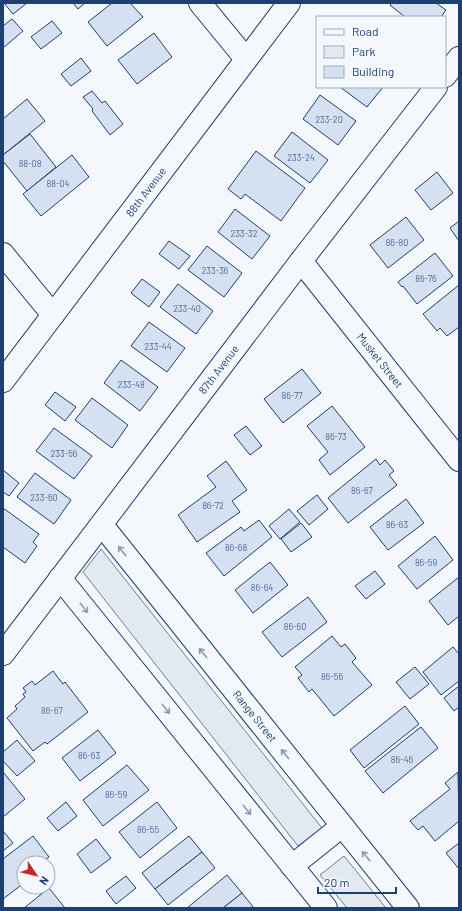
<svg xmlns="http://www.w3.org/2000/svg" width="462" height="911" viewBox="0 0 462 911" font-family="Barlow,sans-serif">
<rect width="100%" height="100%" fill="#f4f7fb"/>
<g fill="#e3e9f0" stroke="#687fa3">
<polygon points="101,549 322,828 298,846 83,572"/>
<polygon points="344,856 386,908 347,908 320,875"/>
</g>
<g fill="#d5e0f0" stroke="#1d3f73">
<polygon points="4,3 27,3 13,14"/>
<polygon points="73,3 85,3 78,9"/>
<polygon points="112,3 130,3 143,17 107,46 88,22"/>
<polygon points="392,3 436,3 446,10 441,17 405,17 390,5"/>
<polygon points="12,19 23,31 3,48 3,26"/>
<polygon points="52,21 62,33 41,49 31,37"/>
<polygon points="154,33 172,57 137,84 118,60"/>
<polygon points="81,58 91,71 71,86 61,74"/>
<polygon points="340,87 383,87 367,107"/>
<polygon points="92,91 102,103 105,101 123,124 110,135 92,111 93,109 83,97"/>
<polygon points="320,95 356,121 338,145 303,119"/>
<polygon points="27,99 45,121 3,155 3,119"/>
<polygon points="292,132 328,160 310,183 274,156"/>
<polygon points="30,134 56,167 27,191 3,161 3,155"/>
<polygon points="256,151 305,188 281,221 245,194 241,199 228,189"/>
<polygon points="72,155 89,177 41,216 23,194"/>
<polygon points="437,172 453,193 431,210 415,190"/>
<polygon points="235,209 270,236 252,259 218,232"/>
<polygon points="406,217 424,240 388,268 370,245"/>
<polygon points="459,221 459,241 450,228"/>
<polygon points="169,241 190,256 179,269 159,254"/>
<polygon points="207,246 242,273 224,297 188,270"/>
<polygon points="435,253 453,276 417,304 403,286 402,287 398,282"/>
<polygon points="142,279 160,292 149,307 131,293"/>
<polygon points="178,284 213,311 196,334 160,307"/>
<polygon points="459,285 459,327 447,336 440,328 437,331 423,314"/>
<polygon points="149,322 185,348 167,372 131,346"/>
<polygon points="121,360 158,387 140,411 104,383"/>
<polygon points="302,369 321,393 283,423 264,399"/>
<polygon points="55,392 76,407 65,421 45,405"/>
<polygon points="92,398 128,425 112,448 75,420"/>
<polygon points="332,406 365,447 330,475 319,460 328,452 307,426"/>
<polygon points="246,426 262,446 250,455 234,435"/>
<polygon points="54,428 92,456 74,479 36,451"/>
<polygon points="376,459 380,465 385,460 394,471 389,475 397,485 348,523 328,498"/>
<polygon points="226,461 247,490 232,501 240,512 197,542 178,515 216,487 207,476"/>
<polygon points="3,470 19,483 9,496 3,492"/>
<polygon points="35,473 71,500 54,524 17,497"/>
<polygon points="317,495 328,509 309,525 297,511"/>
<polygon points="406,499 424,523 388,550 370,527"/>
<polygon points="3,508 39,534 33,542 37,546 25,563 3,547"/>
<polygon points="289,509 300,522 280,539 269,526"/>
<polygon points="259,520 272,537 224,576 206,553 241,527 244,531"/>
<polygon points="301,523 312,537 291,552 281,539"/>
<polygon points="435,536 453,560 417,589 398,566"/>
<polygon points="270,562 288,585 253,613 235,590"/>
<polygon points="375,571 385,584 366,599 355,586"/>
<polygon points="459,577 459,616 448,625 429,601"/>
<polygon points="308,597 327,622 282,657 262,632"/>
<polygon points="332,636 341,647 345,644 356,658 352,662 372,685 334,716 312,689 309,692 298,678 302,675 295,667"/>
<polygon points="453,647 459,654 459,681 441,695 423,672"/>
<polygon points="415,667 429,684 410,699 396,682"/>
<polygon points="53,671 63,684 65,682 88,712 47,744 45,742 33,751 7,718 17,709 15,706 25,697 23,694 26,692 23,688 32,681 35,685"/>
<polygon points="459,686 459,707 454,711 444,698"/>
<polygon points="405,706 419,724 364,768 350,750"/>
<polygon points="421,727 438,748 383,793 365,771"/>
<polygon points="98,730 116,753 80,781 62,758"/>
<polygon points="17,740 35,761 17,776 3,761 3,752"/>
<polygon points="127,765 149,790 103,826 83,800"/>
<polygon points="3,772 25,799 3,817"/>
<polygon points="458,772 459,821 435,841 423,826 418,830 410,821 450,789 445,783"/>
<polygon points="66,802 77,816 58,831 47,818"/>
<polygon points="157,802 177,828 140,858 119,832"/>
<polygon points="3,831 13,843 3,851"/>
<polygon points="33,836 49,857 41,863 24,863 24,883 3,899 3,859"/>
<polygon points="189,836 202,852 155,889 142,873"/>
<polygon points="96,839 111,858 91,873 77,854"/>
<polygon points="459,843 459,869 446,853"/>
<polygon points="202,852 215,868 168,905 155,889"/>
<polygon points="227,875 242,893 223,908 187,908"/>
<polygon points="126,876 136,888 116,904 106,891"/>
<polygon points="49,888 65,908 24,908"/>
<polygon points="242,893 254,908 223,908"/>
</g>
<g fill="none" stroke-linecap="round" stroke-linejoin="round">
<g stroke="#1d3f73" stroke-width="24">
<g id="minor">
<polyline points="200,3 246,59"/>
<polyline points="445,76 459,58"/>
<polyline points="3,254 53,315"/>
<path id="s1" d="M 301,261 L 459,460"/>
<path id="s2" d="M 3,381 L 289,3"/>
<path id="s3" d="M 102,525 L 408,908"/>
<polyline points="60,578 326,908"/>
<path id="s4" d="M 3,654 L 301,261 L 436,87"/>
<polyline points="292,866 342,826"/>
</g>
</g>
<use href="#minor" stroke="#f4f7fb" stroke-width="22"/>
</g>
<defs><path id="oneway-shaft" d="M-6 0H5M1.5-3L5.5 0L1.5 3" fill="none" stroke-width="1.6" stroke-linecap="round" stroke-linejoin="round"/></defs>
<g stroke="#889bb7">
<use href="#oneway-shaft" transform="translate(122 551) rotate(-128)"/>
<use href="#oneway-shaft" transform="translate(84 608) rotate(51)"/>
<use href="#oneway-shaft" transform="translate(203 653) rotate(-129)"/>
<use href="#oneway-shaft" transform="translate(166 709) rotate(51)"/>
<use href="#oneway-shaft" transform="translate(285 754) rotate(-129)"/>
<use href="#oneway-shaft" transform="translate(247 810) rotate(51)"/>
<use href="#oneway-shaft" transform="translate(366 856) rotate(-129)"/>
</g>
<g text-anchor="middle" stroke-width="3" stroke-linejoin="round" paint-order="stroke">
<g font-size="9" fill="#4b6792">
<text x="329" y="123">233-20</text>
<text x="301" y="161">233-24</text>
<text x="30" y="167">88-08</text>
<text x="58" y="187">88-04</text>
<text x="244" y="237">233-32</text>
<text x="397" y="246">86-80</text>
<text x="215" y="274">233-36</text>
<text x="426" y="282">86-76</text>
<text x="187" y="312">233-40</text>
<text x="158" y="350">233-44</text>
<text x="131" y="388">233-48</text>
<text x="292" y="399">86-77</text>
<text x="336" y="440">86-73</text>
<text x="64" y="457">233-56</text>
<text x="362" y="494">86-67</text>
<text x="44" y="501">233-60</text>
<text x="213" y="509">86-72</text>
<text x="397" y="528">86-63</text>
<text x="236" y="551">86-68</text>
<text x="426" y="566">86-59</text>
<text x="262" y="591">86-64</text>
<text x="295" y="630">86-60</text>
<text x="332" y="680">86-56</text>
<text x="52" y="714">86-67</text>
<text x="89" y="759">86-63</text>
<text x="402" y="763">86-46</text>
<text x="116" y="798">86-59</text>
<text x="148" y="833">86-55</text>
</g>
<g font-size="11" fill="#1d3f73" stroke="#f4f7fb">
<text dy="4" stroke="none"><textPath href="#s2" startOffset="237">88th Avenue</textPath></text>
<text dy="4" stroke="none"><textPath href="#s1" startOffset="127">Musket Street</textPath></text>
<text dy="4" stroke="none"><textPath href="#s4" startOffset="357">87th Avenue</textPath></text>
<text dy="4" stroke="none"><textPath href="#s3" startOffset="245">Range Street</textPath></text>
</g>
</g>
<rect width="462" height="911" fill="none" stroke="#1d3f73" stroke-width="8"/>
<rect x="316" y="16" width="130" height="72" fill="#f4f7fb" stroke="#9eadc5"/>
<rect x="324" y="29" width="20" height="6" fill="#f4f7fb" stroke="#9eadc5"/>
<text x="352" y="36" font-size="12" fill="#1d3f73">Road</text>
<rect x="324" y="46" width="20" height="12" fill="#e3e9f0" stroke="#9eadc5"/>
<text x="352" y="56" font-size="12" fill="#1d3f73">Park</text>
<rect x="324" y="66" width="20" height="12" fill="#d5e0f0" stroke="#9eadc5"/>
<text x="352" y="76" font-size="12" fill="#1d3f73">Building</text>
<g transform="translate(36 875) rotate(125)"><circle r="19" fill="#f4f7fb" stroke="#9eadc5"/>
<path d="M0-3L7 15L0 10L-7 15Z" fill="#c62828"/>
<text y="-6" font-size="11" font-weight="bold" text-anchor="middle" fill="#1d3f73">N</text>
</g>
<path d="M318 887v6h78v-6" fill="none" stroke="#1d3f73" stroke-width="2"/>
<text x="324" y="887" font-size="12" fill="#1d3f73" stroke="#f4f7fb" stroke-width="3" paint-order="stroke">20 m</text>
</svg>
